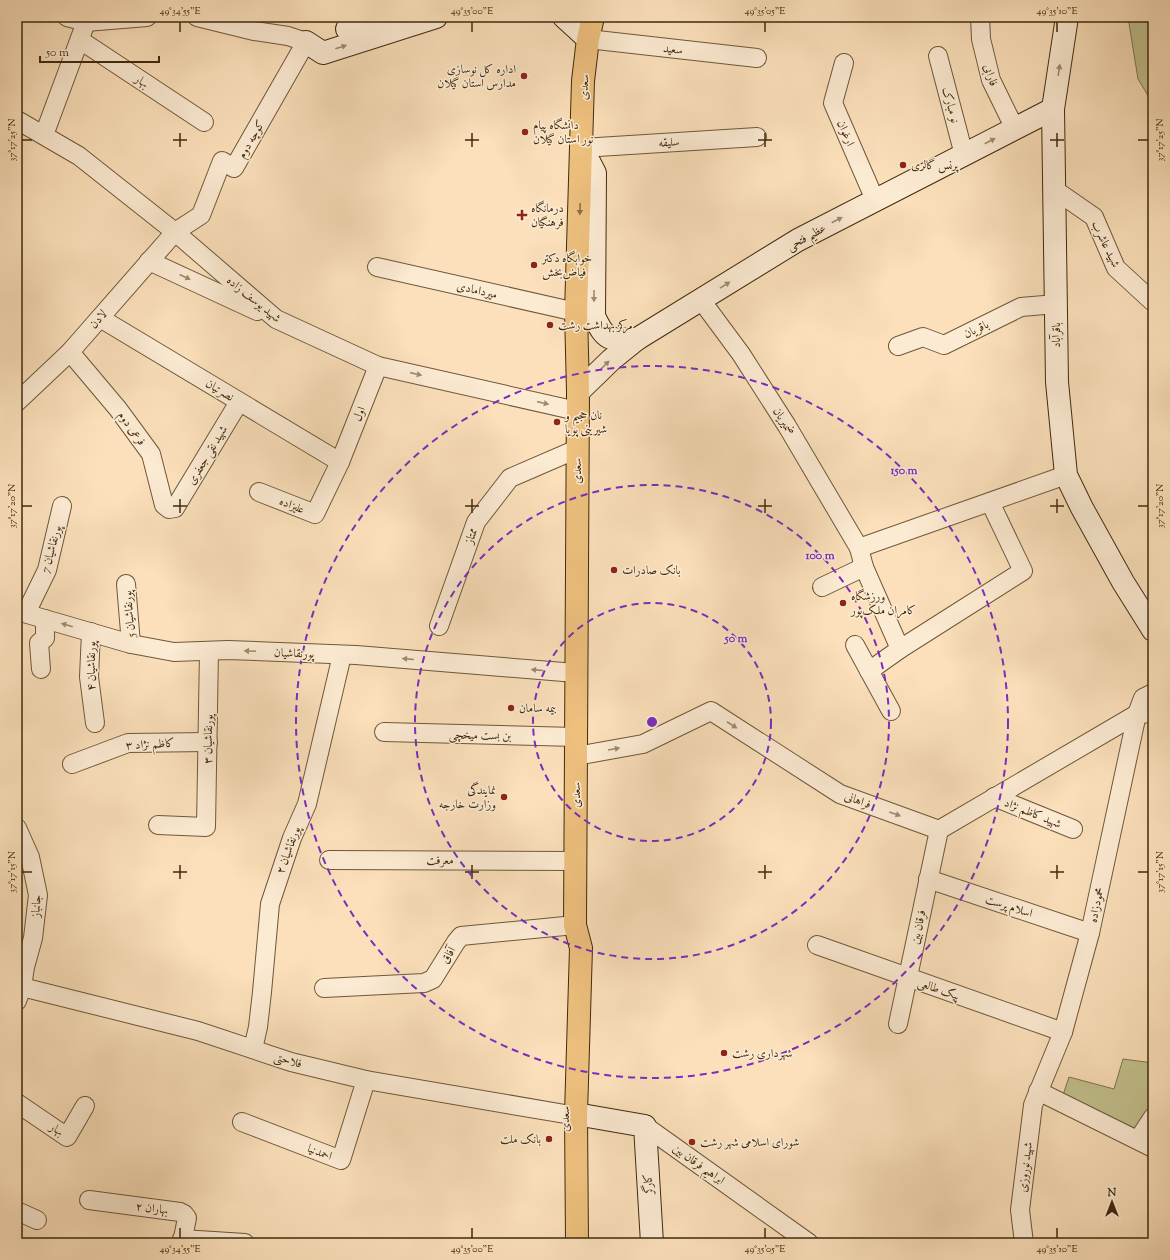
<svg xmlns="http://www.w3.org/2000/svg" width="1170" height="1260" viewBox="0 0 1170 1260" font-family="'Sorts Mill Goudy',Amiri,serif">
<rect width="100%" height="100%" fill="#fbe0bb"/>
<filter id="stains"><feTurbulence type="fractalNoise" baseFrequency=".005" numOctaves="4"/><feColorMatrix values="0 0 0 0 .2 0 0 0 0 .09 0 0 0 0 .02 0 0 0 .5 -.17"/></filter>
<radialGradient id="worn" r=".72"><stop offset=".6" stop-color="#630" stop-opacity="0"/><stop offset="1" stop-color="#630" stop-opacity=".3"/></radialGradient>
<g fill="#c2c18e" stroke="#80764e">
<polygon points="1128,17 1153,17 1153,104 1138,79"/>
<polygon points="1123,1059 1153,1063 1153,1137 1063,1095 1069,1077 1114,1089"/>
</g>
<g fill="none" stroke-linecap="round" stroke-linejoin="round">
<g stroke="#6e5838" stroke-width="20">
<g id="street">
<polyline points="67,17 86,22 147,17"/>
<polyline points="980,17 981,39 991,80 1015,129"/>
<polyline points="588,39 757,58"/>
<polyline points="80,40 204,122"/>
<polyline points="938,56 964,155"/>
<polyline points="844,63 833,103 875,200"/>
<polyline points="17,120 79,156 175,232 276,319 378,366 577,411"/>
<polyline points="44,135 86,22"/>
<polyline points="582,148 757,137"/>
<polyline points="1055,190 1094,217 1116,268 1153,302"/>
<polyline points="149,261 257,311"/>
<polyline points="377,267 576,312"/>
<polyline points="701,300 741,354 787,426 859,548 1066,475"/>
<polyline points="100,318 340,462"/>
<polyline points="898,346 923,337 944,345 1021,307 1056,304"/>
<polyline points="70,352 118,409 151,454 164,505 169,509 175,508 239,402"/>
<polyline points="17,402 70,352 175,232 201,215 222,161 234,168 306,42 288,36 254,31 197,17"/>
<polyline points="259,492 315,514 340,462 378,366"/>
<polyline points="859,548 864,567 900,649"/>
<polyline points="126,584 131,644"/>
<polyline points="822,587 864,567"/>
<polyline points="17,611 131,644 174,652 228,650 356,655 576,673"/>
<polyline points="26,613 47,570 62,506"/>
<polyline points="439,626 476,522 510,478 577,449"/>
<polyline points="91,632 89,677 95,723"/>
<polyline points="855,645 891,711"/>
<polyline points="41,669 39,643 45,638 45,619"/>
<polyline points="869,671 900,649 1023,571 990,502"/>
<polyline points="384,732 576,737"/>
<polyline points="576,756 643,744 711,711 840,794 939,830"/>
<polyline points="72,764 128,743 208,742"/>
<polyline points="994,797 1073,829"/>
<polyline points="158,825 206,827 209,651"/>
<polyline points="17,828 30,857 38,895 33,938 25,967 22,987 17,1001"/>
<polyline points="939,830 1137,714 1153,713"/>
<polyline points="329,860 575,861"/>
<polyline points="928,879 1090,933"/>
<polyline points="817,945 1063,1032"/>
<polyline points="17,984 22,987 198,1031 291,1062 366,1080 565,1114"/>
<polyline points="324,988 424,983 433,979 456,942 461,936 575,925"/>
<polyline points="898,1024 939,830"/>
<polyline points="253,1049 258,1027 262,992 270,904 292,838 307,804 342,655"/>
<polyline points="1038,1091 1153,1148"/>
<polyline points="17,1103 67,1137 85,1106"/>
<polyline points="242,1122 341,1160 366,1080"/>
<polyline points="645,1126 809,1243"/>
<polyline points="1138,1140 1153,1117"/>
<polyline points="89,1200 180,1212 184,1214 187,1218 182,1243"/>
<polyline points="17,1211 37,1220"/>
<polyline points="182,1239 245,1243"/>
<polyline points="1024,1243 1020,1210 1033,1105 1063,1032 1090,933 1137,714 1143,698 1153,693"/>
</g>
</g>
<g stroke="#3f2a0d" stroke-width="24">
<g id="secondary">
<polyline points="564,17 588,39"/>
<polyline points="1067,17 1053,109 1057,382 1066,475 1082,508 1123,582 1153,630"/>
<polyline points="347,29 385,17"/>
<polyline points="306,42 323,53 436,17"/>
<path d="M 582,148 L 595,173 L 594,316 C 606,342 610,340 637,339"/>
<polyline points="578,392 611,360 637,339 798,240 1053,109"/>
<polyline points="576,1114 645,1126 652,1243"/>
</g>
</g>
<g stroke="#3f2a0d" stroke-width="24">
<polyline id="primary" points="577,1243 576,1114 581,948 575,925 578,392 576,312 583,81 588,39 593,17"/>
</g>
<use href="#street" stroke="#fcebd3" stroke-width="18"/>
<use href="#secondary" stroke="#fcebd3" stroke-width="22"/>
<use href="#primary" stroke="#eec07e" stroke-width="22"/>
</g>
<defs><path id="oneway-solid" d="M-6-.8H1V-3.2L6.5 0L1 3.2V.8H-6Z"/></defs>
<g fill="#9e8a70">
<use href="#oneway-solid" transform="translate(341 47) rotate(-17)"/>
<use href="#oneway-solid" transform="translate(1059 70) rotate(-81)"/>
<use href="#oneway-solid" transform="translate(990 141) rotate(-27)"/>
<use href="#oneway-solid" transform="translate(837 220) rotate(-27)"/>
<use href="#oneway-solid" transform="translate(185 277) rotate(25)"/>
<use href="#oneway-solid" transform="translate(725 285) rotate(-32)"/>
<use href="#oneway-solid" transform="translate(594 296) rotate(90)"/>
<use href="#oneway-solid" transform="translate(605 365) rotate(-45)"/>
<use href="#oneway-solid" transform="translate(416 374) rotate(13)"/>
<use href="#oneway-solid" transform="translate(543 403) rotate(13)"/>
<use href="#oneway-solid" transform="translate(67 625) rotate(-164)"/>
<use href="#oneway-solid" transform="translate(250 651) rotate(-178)"/>
<use href="#oneway-solid" transform="translate(408 659) rotate(-175)"/>
<use href="#oneway-solid" transform="translate(537 670) rotate(-175)"/>
<use href="#oneway-solid" transform="translate(732 725) rotate(33)"/>
<use href="#oneway-solid" transform="translate(614 749) rotate(-10)"/>
<use href="#oneway-solid" transform="translate(895 814) rotate(20)"/>
</g>
<use fill="#8e6e40" href="#oneway-solid" transform="translate(580 209) rotate(92)"/>
<path fill="none" stroke="#3f2a0d" stroke-width="1.5" d="M 180,22 L 180,32M 472,22 L 472,32M 765,22 L 765,32M 1057,22 L 1057,32M 180,133 L 180,147M 472,133 L 472,147M 765,133 L 765,147M 1057,133 L 1057,147M 22,140 L 32,140M 173,140 L 187,140M 465,140 L 479,140M 758,140 L 772,140M 1050,140 L 1064,140M 1138,140 L 1148,140M 180,499 L 180,513M 472,499 L 472,513M 765,499 L 765,513M 1057,499 L 1057,513M 22,506 L 32,506M 173,506 L 187,506M 465,506 L 479,506M 758,506 L 772,506M 1050,506 L 1064,506M 1138,506 L 1148,506M 180,865 L 180,879M 472,865 L 472,879M 765,865 L 765,879M 1057,865 L 1057,879M 22,872 L 32,872M 173,872 L 187,872M 465,872 L 479,872M 758,872 L 772,872M 1050,872 L 1064,872M 1138,872 L 1148,872M 180,1228 L 180,1238M 472,1228 L 472,1238M 765,1228 L 765,1238M 1057,1228 L 1057,1238"/>
<g fill="none" stroke="#7b2cbf" stroke-width="2" stroke-dasharray="7 5">
<circle cx="652" cy="722" r="119"/>
<circle cx="652" cy="722" r="237"/>
<circle cx="652" cy="722" r="356"/>
</g>
<g fill="#8f2418" stroke="#fcebd3" stroke-width="1.5">
<circle cx="524" cy="76" r="4"/>
<circle cx="525" cy="132" r="4"/>
<circle cx="903" cy="165" r="4"/>
<path d="M520 209h4v4h4v4h-4v4h-4v-4h-4v-4h4z"/>
<circle cx="534" cy="265" r="4"/>
<circle cx="550" cy="325" r="4"/>
<circle cx="557" cy="422" r="4"/>
<circle cx="614" cy="570" r="4"/>
<circle cx="843" cy="603" r="4"/>
<circle cx="511" cy="708" r="4"/>
<circle cx="504" cy="797" r="4"/>
<circle cx="724" cy="1053" r="4"/>
<circle cx="549" cy="1139" r="4"/>
<circle cx="692" cy="1142" r="4"/>
</g>
<g text-anchor="middle" stroke-width="3" stroke-linejoin="round" paint-order="stroke">
<g font-size="12" fill="#3f2a0d" stroke="#fcebd3">
<text transform="translate(673 49) rotate(6)" y="4">سعید</text>
<text transform="translate(991 75) rotate(72)" y="4">فارابی</text>
<text transform="translate(142 81) rotate(34)" y="4">بهار</text>
<text transform="translate(584 87) rotate(-87)" y="4">سعدی</text>
<text transform="translate(951 105) rotate(75)" y="4">نو مبارک</text>
<text transform="translate(846 133) rotate(67)" y="4">ارغوان</text>
<text transform="translate(251 139) rotate(-60)" y="4">کوچه دوم</text>
<text transform="translate(669 142) rotate(-4)" y="4">سلیقه</text>
<text transform="translate(806 237) rotate(-29)" y="4">عظیم فتحی</text>
<text transform="translate(1106 244) rotate(64)" y="4">شهید عاشرب</text>
<text transform="translate(477 290) rotate(13)" y="4">میردامادی</text>
<text transform="translate(254 299) rotate(39)" y="4">شهید یوسف زاده</text>
<text transform="translate(98 319) rotate(-49)" y="4">لادن</text>
<text transform="translate(976 329) rotate(-26)" y="4">باقریان</text>
<text transform="translate(1056 335) rotate(-90)" y="4">باقرآباد</text>
<text transform="translate(220 390) rotate(31)" y="4">نصرتیان</text>
<text transform="translate(359 414) rotate(-68)" y="4">اول</text>
<text transform="translate(784 421) rotate(58)" y="4">ضمیریان</text>
<text transform="translate(132 428) rotate(54)" y="4">فرعی دوم</text>
<text transform="translate(207 455) rotate(-59)" y="4">شهید نقی جعفری</text>
<text transform="translate(577 471) rotate(-90)" y="4">سعدی</text>
<text transform="translate(292 505) rotate(22)" y="4">علیزاده</text>
<text transform="translate(471 536) rotate(-70)" y="4">ممتاز</text>
<text transform="translate(51 549) rotate(-75)" y="4">پورنقاشیان 7</text>
<text transform="translate(129 614) rotate(-95)" y="4">پورنقاشیان 5</text>
<text transform="translate(294 653) rotate(2)" y="4">پورنقاشیان</text>
<text transform="translate(91 666) rotate(-90)" y="4">پورنقاشیان ۴</text>
<text transform="translate(480 735) rotate(1)" y="4">بن بست میخچی</text>
<text transform="translate(208 739) rotate(-89)" y="4">پورنقاشیان ۳</text>
<text transform="translate(150 744) rotate(-3)" y="4">کاظم نژاد ۳</text>
<text transform="translate(576 795) rotate(-90)" y="4">سعدی</text>
<text transform="translate(858 800) rotate(20)" y="4">فراهانی</text>
<text transform="translate(1033 813) rotate(22)" y="4">شهید کاظم نژاد</text>
<text transform="translate(288 850) rotate(-70)" y="4">پورنقاشیان ۲</text>
<text x="440" y="864">معرفت</text>
<text transform="translate(1096 905) rotate(-78)" y="4">محمودزاده</text>
<text transform="translate(36 906) rotate(-86)" y="4">جانباز</text>
<text transform="translate(1009 906) rotate(18)" y="4">اسلام پرست</text>
<text transform="translate(918 927) rotate(-78)" y="4">فرقان بین</text>
<text transform="translate(448 955) rotate(-59)" y="4">آفاق</text>
<text transform="translate(939 989) rotate(19)" y="4">پیک طالعی</text>
<text transform="translate(288 1060) rotate(16)" y="4">فلاحتی</text>
<text transform="translate(565 1119) rotate(-89)" y="4">سعدی</text>
<text transform="translate(57 1129) rotate(32)" y="4">بهار</text>
<text transform="translate(320 1152) rotate(21)" y="4">احمدنیا</text>
<text transform="translate(699 1164) rotate(35)" y="4">ابراهیم فرقان بین</text>
<text transform="translate(1025 1167) rotate(-83)" y="4">شهید نوروزی</text>
<text transform="translate(648 1184) rotate(-93)" y="4">کارگر</text>
<text transform="translate(152 1208) rotate(7)" y="4">بهاران ۲</text>
</g>
<g font-size="12" fill="#3f2a0d" stroke="#fcebd3" text-anchor="start">
<text x="516" y="73" text-anchor="end">اداره کل نوسازی<tspan x="516" dy="14">مدارس استان گیلان</tspan></text>
<text x="533" y="129">دانشگاه پیام<tspan x="533" dy="14">نور استان گیلان</tspan></text>
<text x="911" y="169">پرنس گالری</text>
<text x="531" y="212">درمانگاه<tspan x="531" dy="14">فرهنگیان</tspan></text>
<text x="542" y="262">خوابگاه دکتر<tspan x="542" dy="14">فیاض‌بخش</tspan></text>
<text x="558" y="329">مرکز بهداشت رشت</text>
<text x="565" y="419">نان حجیم و<tspan x="565" dy="14">شیرینی پویا</tspan></text>
<text x="622" y="574">بانک صادرات</text>
<text x="851" y="600">ورزشگاه<tspan x="851" dy="14">کامران ملک‌پور</tspan></text>
<text x="519" y="712">بیمه سامان</text>
<text x="496" y="794" text-anchor="end">نمایندگی<tspan x="496" dy="14">وزارت خارجه</tspan></text>
<text x="732" y="1057">شهرداری رشت</text>
<text x="541" y="1143" text-anchor="end">بانک ملت</text>
<text x="700" y="1146">شورای اسلامی شهر رشت</text>
</g>
</g>
<circle cx="652" cy="722" r="6" fill="#7b2cbf" stroke="#fcebd3" stroke-width="2"/>
<g font-size="12" text-anchor="middle" font-weight="bold" fill="#7b2cbf" stroke="#fcebd3" stroke-width="3" stroke-linejoin="round" paint-order="stroke">
<text x="904" y="474">150 m</text>
<text x="820" y="559">100 m</text>
<text x="736" y="642">50 m</text>
</g>
<rect width="1170" height="1260" fill="none" stroke="#fbe0bb" stroke-width="44"/>
<g transform="translate(1112 1202)" stroke="#fcebd3" stroke-width="3" paint-order="stroke">
<path d="M0-3L7 15L0 10L-7 15Z" fill="#3f2a0d"/>
<text y="-6" font-size="11" font-weight="bold" text-anchor="middle" fill="#3f2a0d">N</text>
</g>
<path d="M40 56v6h119v-6" fill="none" stroke="#3f2a0d" stroke-width="2"/>
<text x="46" y="56" font-size="12" fill="#3f2a0d" stroke="#fcebd3" stroke-width="3" paint-order="stroke">50 m</text>
<rect x="22" y="22" width="1126" height="1216" fill="none" stroke="#3f2a0d" stroke-width="1.5"/>
<g font-size="10" text-anchor="middle" fill="#3f2a0d">
<text x="180" y="14">49°34'55"E</text>
<text x="472" y="14">49°35'00"E</text>
<text x="765" y="14">49°35'05"E</text>
<text x="1057" y="14">49°35'10"E</text>
<text transform="translate(11 140) rotate(-90)" y="4">37°17'25"N</text>
<text transform="translate(1159 140) rotate(-90)" y="4">37°17'25"N</text>
<text transform="translate(11 506) rotate(-90)" y="4">37°17'20"N</text>
<text transform="translate(1159 506) rotate(-90)" y="4">37°17'20"N</text>
<text transform="translate(11 872) rotate(-90)" y="4">37°17'15"N</text>
<text transform="translate(1159 872) rotate(-90)" y="4">37°17'15"N</text>
<text x="180" y="1252">49°34'55"E</text>
<text x="472" y="1252">49°35'00"E</text>
<text x="765" y="1252">49°35'05"E</text>
<text x="1057" y="1252">49°35'10"E</text>
</g>
<rect width="100%" height="100%" filter="url(#stains)"/>
<rect width="100%" height="100%" fill="url(#worn)"/>
</svg>
